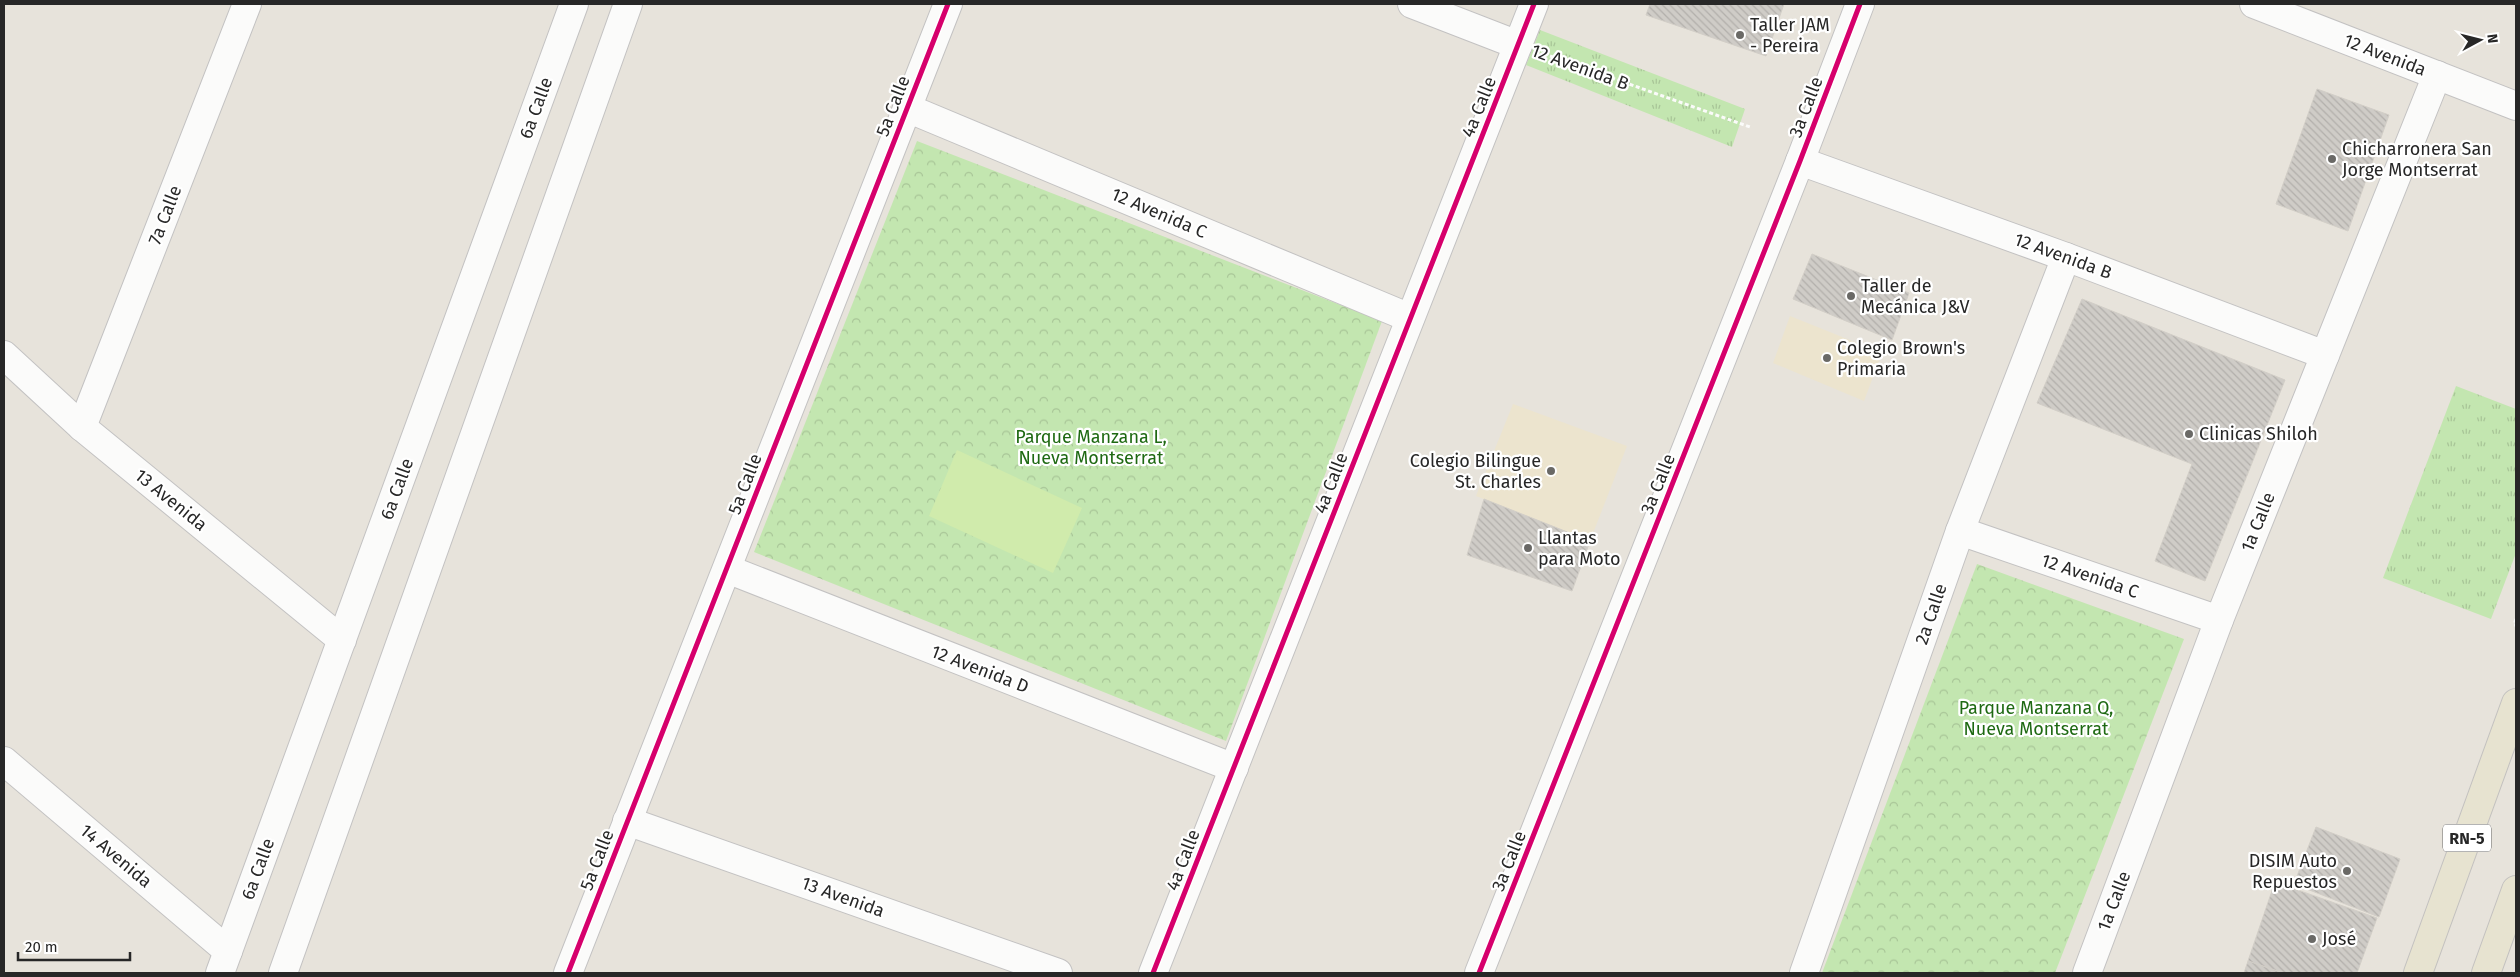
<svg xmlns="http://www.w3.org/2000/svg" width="2520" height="977" viewBox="0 0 2520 977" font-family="'Fira Sans',sans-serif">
<defs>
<pattern id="grass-tufts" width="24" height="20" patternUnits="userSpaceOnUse" patternTransform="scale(1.25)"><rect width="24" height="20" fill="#c3e6b0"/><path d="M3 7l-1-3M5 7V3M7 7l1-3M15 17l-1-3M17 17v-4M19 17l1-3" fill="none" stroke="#a8c597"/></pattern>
<pattern id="park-crowns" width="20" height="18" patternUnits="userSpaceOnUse" patternTransform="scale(1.25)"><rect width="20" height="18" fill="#c3e6b0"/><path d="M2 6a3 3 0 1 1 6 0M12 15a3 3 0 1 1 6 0" fill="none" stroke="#a8c597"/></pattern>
<pattern id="building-back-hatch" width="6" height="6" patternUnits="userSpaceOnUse" patternTransform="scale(1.25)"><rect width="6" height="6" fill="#cfccc7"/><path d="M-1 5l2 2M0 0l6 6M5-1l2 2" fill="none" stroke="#b2afab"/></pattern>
</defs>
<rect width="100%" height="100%" fill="#e7e3db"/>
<g fill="#ece4ce">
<polygon points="1790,316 1882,353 1864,401 1773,363"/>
<polygon points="1513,404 1627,446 1590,541 1476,496"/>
</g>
<g fill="url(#grass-tufts)">
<polygon points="1540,30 1745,109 1732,147 1526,65"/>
<polygon points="2456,386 2516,409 2516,553 2491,619 2383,578"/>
</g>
<g fill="url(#park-crowns)">
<polygon points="917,141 1382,321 1226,741 754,552"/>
<polygon points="1977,564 2184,639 2055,973 1822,973"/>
</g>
<polygon fill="#d0ebac" points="957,450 1082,508 1053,573 929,516"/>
<g fill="url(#building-back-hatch)" stroke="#d2cec7">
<polygon points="1650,4 1784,4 1766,56 1646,15"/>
<polygon points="2317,89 2389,115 2348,231 2276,204"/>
<polygon points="1812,254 1909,293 1892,340 1793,299"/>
<polygon points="2082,299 2285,380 2205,581 2155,561 2192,464 2037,403"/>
<polygon points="1484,499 1590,541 1572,591 1467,555"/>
<polygon points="2316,827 2400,859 2379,917 2294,884"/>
<polygon points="2275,882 2377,918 2357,973 2283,973 2248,961"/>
<polygon points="2248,961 2283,973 2244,973"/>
</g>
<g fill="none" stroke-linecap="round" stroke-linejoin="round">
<g stroke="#c3c2c2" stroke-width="30">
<g id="minor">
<polyline points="1412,4 1518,45"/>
<polyline points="2254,4 2516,106"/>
<polyline points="907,108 1410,318"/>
<polyline points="1800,161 2066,257 2325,355"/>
<polyline points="4,355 82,427 342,640"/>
<polyline points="82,427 247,4"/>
<polyline points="1960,531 2219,620"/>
<polyline points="727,569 1234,768"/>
<polyline points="4,761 228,951"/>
<polyline points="627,821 1058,973"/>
<polyline points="220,973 574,4"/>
<polyline points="283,973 628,4"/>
<polyline points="568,973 948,4"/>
<polyline points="1153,973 1534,4"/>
<polyline points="1479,973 1800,161 1860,4"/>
<polyline points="1804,973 1960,531 2066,257"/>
<polyline points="2087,973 2219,620 2437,75"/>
</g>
</g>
<g stroke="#c3c1bf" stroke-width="30">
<g id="major">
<polyline points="2418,973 2516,703"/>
<polyline points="2486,973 2516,890"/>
</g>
</g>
<g stroke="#fbfbfa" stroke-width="3" stroke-dasharray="4 2.5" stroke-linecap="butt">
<polyline points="1550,56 1750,127"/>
<polyline points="2516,619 2514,625 2516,625"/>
</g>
<use href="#minor" stroke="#fbfbfa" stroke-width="28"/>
<use href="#major" stroke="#e7e3d0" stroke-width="28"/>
<g stroke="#fff" stroke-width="8">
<g id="cycleway">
<polyline points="568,973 948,4"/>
<polyline points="1153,973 1534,4"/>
<polyline points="1479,973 1800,161 1860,4"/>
</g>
</g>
<use href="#cycleway" stroke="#d6006c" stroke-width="5"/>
</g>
<g fill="#6a6966" stroke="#fff" stroke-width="2">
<circle cx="1740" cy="35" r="5"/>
<circle cx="2332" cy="159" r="5"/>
<circle cx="1851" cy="296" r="5"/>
<circle cx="1827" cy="358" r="5"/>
<circle cx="2189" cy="434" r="5"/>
<circle cx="1551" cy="471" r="5"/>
<circle cx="1528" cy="548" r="5"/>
<circle cx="2347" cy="871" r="5"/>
<circle cx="2312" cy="939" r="5"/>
</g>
<g text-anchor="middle" stroke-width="4.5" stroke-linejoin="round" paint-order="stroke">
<rect fill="#fff" stroke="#686868" stroke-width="1" x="2443" y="824.5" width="48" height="27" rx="4"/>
<g font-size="16" font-weight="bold" fill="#272727">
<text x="2467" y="844">RN-5</text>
</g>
<g font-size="18" fill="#272727" stroke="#fff" text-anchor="start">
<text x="1750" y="31">Taller JAM<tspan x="1750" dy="21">- Pereira</tspan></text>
<text x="2342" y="155">Chicharronera San<tspan x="2342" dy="21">Jorge Montserrat</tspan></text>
<text x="1861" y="292">Taller de<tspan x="1861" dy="21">Mecánica J&amp;V</tspan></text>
<text x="1837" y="354">Colegio Brown's<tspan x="1837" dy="21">Primaria</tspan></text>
<text x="2199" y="440">Clinicas Shiloh</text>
<text x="1541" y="467" text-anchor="end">Colegio Bilingue<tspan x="1541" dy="21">St. Charles</tspan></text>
<text x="1538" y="544">Llantas<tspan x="1538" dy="21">para Moto</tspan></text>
<text x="2337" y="867" text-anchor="end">DISIM Auto<tspan x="2337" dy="21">Repuestos</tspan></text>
<text x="2322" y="945">José</text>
</g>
<g font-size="18" fill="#272727" stroke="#fff">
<text transform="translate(2385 55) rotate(21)" y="6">12 Avenida</text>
<text transform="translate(1580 67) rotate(20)" y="6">12 Avenida B</text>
<text transform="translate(893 106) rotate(-69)" y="6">5a Calle</text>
<text transform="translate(1479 107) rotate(-68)" y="6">4a Calle</text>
<text transform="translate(1806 107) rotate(-69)" y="6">3a Calle</text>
<text transform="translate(536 108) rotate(-70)" y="6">6a Calle</text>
<text transform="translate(1159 213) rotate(23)" y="6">12 Avenida C</text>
<text transform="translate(165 215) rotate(-69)" y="6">7a Calle</text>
<text transform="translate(2063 256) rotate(20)" y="6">12 Avenida B</text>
<text transform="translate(1331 483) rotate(-69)" y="6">4a Calle</text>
<text transform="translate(745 484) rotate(-69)" y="6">5a Calle</text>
<text transform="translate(1658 484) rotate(-68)" y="6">3a Calle</text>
<text transform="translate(397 489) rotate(-70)" y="6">6a Calle</text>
<text transform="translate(171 500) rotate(39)" y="6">13 Avenida</text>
<text transform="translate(2258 522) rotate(-68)" y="6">1a Calle</text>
<text transform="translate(2090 576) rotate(19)" y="6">12 Avenida C</text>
<text transform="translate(1931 614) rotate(-71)" y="6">2a Calle</text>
<text transform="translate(980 669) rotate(21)" y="6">12 Avenida D</text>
<text transform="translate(116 856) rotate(40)" y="6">14 Avenida</text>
<text transform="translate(597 860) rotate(-69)" y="6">5a Calle</text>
<text transform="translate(1183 860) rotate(-69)" y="6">4a Calle</text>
<text transform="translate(1509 861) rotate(-68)" y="6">3a Calle</text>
<text transform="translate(258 869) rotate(-70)" y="6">6a Calle</text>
<text transform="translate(843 897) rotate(20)" y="6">13 Avenida</text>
<text transform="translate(2114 901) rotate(-69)" y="6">1a Calle</text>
</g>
<g font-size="18" fill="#1e6912" stroke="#fff">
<text x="1091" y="443">Parque Manzana L,<tspan x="1091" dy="21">Nueva Montserrat</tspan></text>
<text x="2036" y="714">Parque Manzana Q,<tspan x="2036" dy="21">Nueva Montserrat</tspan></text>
</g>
</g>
<rect width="2520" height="977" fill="none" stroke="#272727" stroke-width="10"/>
<g transform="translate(2480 40) rotate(83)" stroke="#ffffff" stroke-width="4" paint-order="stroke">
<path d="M0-4L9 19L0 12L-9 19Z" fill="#272727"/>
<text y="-8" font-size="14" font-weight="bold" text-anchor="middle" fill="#272727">N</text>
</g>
<path d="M18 952v8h112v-8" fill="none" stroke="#272727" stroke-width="2.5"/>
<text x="25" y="952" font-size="15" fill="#272727" stroke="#ffffff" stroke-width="4" paint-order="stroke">20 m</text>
</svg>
